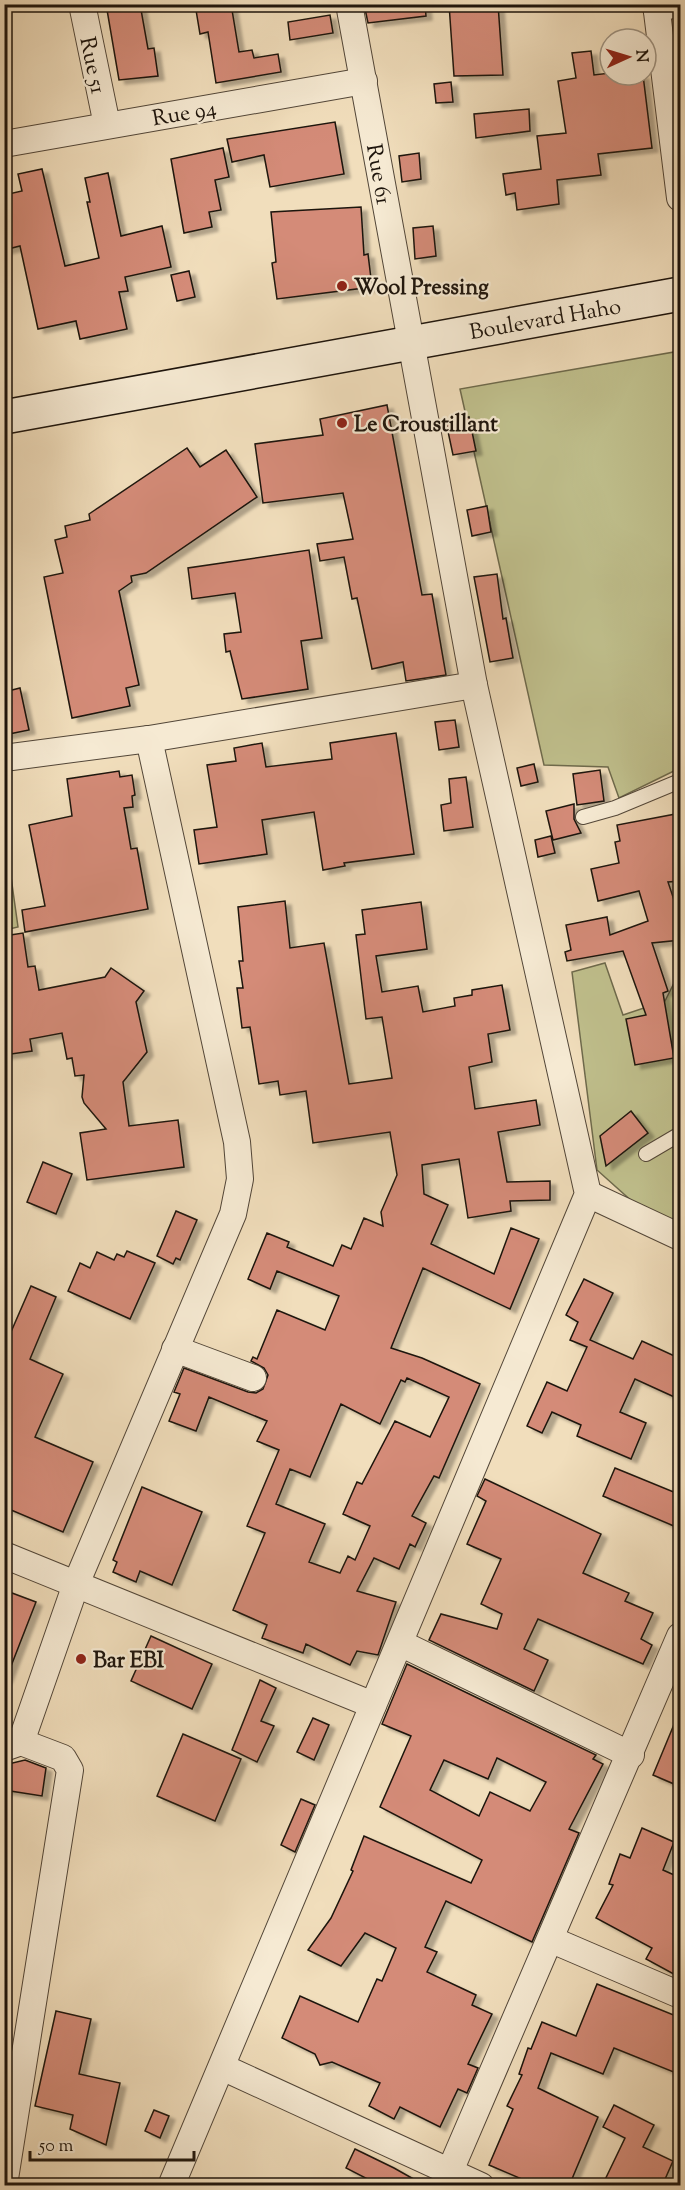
<svg xmlns="http://www.w3.org/2000/svg" width="685" height="2190" viewBox="0 0 685 2190" font-family="'Sorts Mill Goudy',serif">
<defs>
<filter id="shadow"><feDropShadow dx="6" dy="4" stdDeviation="1.5" flood-color="#0004"/></filter>
</defs>
<rect width="100%" height="100%" fill="#f1debc"/>
<filter id="stains"><feTurbulence type="fractalNoise" baseFrequency=".00333" numOctaves="4"/><feColorMatrix values="0 0 0 0 .2 0 0 0 0 .09 0 0 0 0 .02 0 0 0 .5 -.17"/></filter>
<radialGradient id="worn" r=".72"><stop offset=".6" stop-color="#630" stop-opacity="0"/><stop offset="1" stop-color="#630" stop-opacity=".3"/></radialGradient>
<g fill="#c0c08d" stroke="#6e6a4c" stroke-width="1.5">
<polygon points="680,351 680,768 619,798 608,767 544,765 460,389"/>
<polygon points="4,827 18,927 5,930 4,930"/>
<polygon points="605,963 623,1015 665,1001 680,971 680,1223 634,1203 597,1170 572,972"/>
</g>
<g fill="#d48b78" stroke="#1d140c" stroke-width="1.5" fill-rule="evenodd" filter="url(#shadow)">
<polygon points="106,4 140,4 148,49 154,48 158,76 119,80"/>
<polygon points="195,4 231,4 239,52 252,50 254,58 278,54 281,72 216,83 208,32 200,34"/>
<polygon points="364,4 425,4 426,16 368,23"/>
<polygon points="449,4 498,4 503,75 454,76"/>
<polygon points="330,15 333,33 290,40 288,22"/>
<polygon points="591,51 594,75 610,73 610,75 643,75 652,148 598,154 601,175 557,180 559,204 517,210 515,193 506,195 503,174 541,169 537,136 566,133 558,81 576,78 572,53"/>
<polygon points="451,82 453,102 436,103 434,84"/>
<polygon points="529,109 530,131 476,138 474,114"/>
<polygon points="335,122 344,174 270,187 264,155 232,162 227,139"/>
<polygon points="223,148 229,177 215,180 221,210 209,212 212,227 184,233 171,159"/>
<polygon points="419,153 421,179 402,182 399,156"/>
<polygon points="42,169 65,266 99,258 87,202 90,202 85,178 108,173 121,236 162,226 171,267 125,277 128,291 119,292 127,329 80,339 76,321 38,329 20,246 4,250 4,195 22,191 18,174"/>
<polygon points="361,207 364,255 368,254 372,287 277,299 272,263 276,262 271,212"/>
<polygon points="433,226 436,256 415,259 413,228"/>
<polygon points="189,271 195,297 177,301 171,275"/>
<polygon points="387,405 422,595 432,594 446,675 406,681 403,662 372,669 357,598 352,599 344,557 320,561 317,544 353,539 343,493 263,503 255,444 323,435 320,419"/>
<polygon points="469,417 476,451 453,455 446,422"/>
<polygon points="187,448 200,467 226,450 257,497 146,573 131,576 132,582 119,591 139,685 126,688 130,706 72,718 44,577 63,573 55,540 67,537 65,526 90,520 89,514"/>
<polygon points="487,506 491,532 472,536 467,510"/>
<polygon points="309,550 322,638 301,641 308,689 242,699 230,651 226,652 224,634 241,632 235,593 192,599 188,568"/>
<polygon points="497,574 503,619 506,618 513,658 490,662 474,577"/>
<polygon points="20,688 29,730 4,735 4,692"/>
<polygon points="455,720 459,747 439,750 435,722"/>
<polygon points="396,733 414,854 344,863 345,866 323,870 314,812 262,820 267,854 199,864 194,830 217,827 207,765 236,761 234,748 262,743 266,767 332,759 330,743"/>
<polygon points="534,764 538,782 521,786 517,768"/>
<polygon points="600,770 604,801 577,805 573,774"/>
<polygon points="119,771 120,777 132,775 135,795 132,796 133,807 124,808 131,849 137,848 148,909 25,932 22,910 45,906 29,825 72,816 67,779"/>
<polygon points="466,777 473,827 444,831 441,805 451,803 449,779"/>
<polygon points="574,804 574,819 581,833 553,840 546,811"/>
<polygon points="681,813 681,881 668,882 681,921 681,940 652,943 668,991 663,993 674,1058 635,1065 626,1019 646,1015 623,951 567,961 565,952 571,950 566,925 607,917 610,935 648,921 639,891 598,901 591,869 619,863 615,842 620,841 617,825"/>
<polygon points="551,836 555,853 538,857 535,840"/>
<path d="M 285,901 L 290,948 L 324,943 L 349,1084 L 392,1078 L 382,1017 L 366,1019 L 356,935 L 365,934 L 362,910 L 421,902 L 427,949 L 376,956 L 382,992 L 418,986 L 423,1012 L 455,1006 L 454,998 L 472,995 L 472,990 L 502,985 L 510,1030 L 488,1034 L 492,1062 L 469,1067 L 475,1109 L 536,1100 L 540,1125 L 498,1132 L 507,1182 L 550,1181 L 550,1200 L 510,1201 L 511,1211 L 468,1218 L 459,1159 L 422,1165 L 424,1194 L 448,1205 L 431,1244 L 494,1274 L 511,1228 L 539,1239 L 510,1309 L 423,1268 L 391,1348 L 422,1358 L 480,1384 L 439,1478 L 434,1476 L 412,1516 L 426,1523 L 415,1547 L 410,1544 L 399,1569 L 374,1558 L 357,1591 L 396,1602 L 378,1655 L 357,1651 L 350,1665 L 306,1644 L 303,1653 L 262,1638 L 267,1625 L 233,1610 L 265,1533 L 247,1526 L 279,1450 L 257,1441 L 267,1421 L 209,1397 L 196,1431 L 169,1421 L 180,1394 L 174,1392 L 184,1368 L 248,1392 L 256,1393 L 263,1389 L 268,1375 L 264,1368 L 251,1361 L 253,1357 L 257,1359 L 277,1310 L 325,1330 L 339,1296 L 277,1271 L 270,1289 L 248,1279 L 267,1233 L 289,1242 L 287,1247 L 333,1266 L 342,1245 L 351,1249 L 364,1218 L 383,1226 L 381,1212 L 397,1175 L 390,1132 L 313,1143 L 306,1091 L 280,1095 L 278,1081 L 259,1084 L 250,1027 L 242,1028 L 237,988 L 243,988 L 239,961 L 243,961 L 238,907 ZM 407,1378 L 449,1397 L 430,1437 L 395,1421 L 362,1484 L 357,1482 L 343,1514 L 370,1526 L 355,1560 L 348,1556 L 340,1573 L 309,1562 L 325,1524 L 276,1504 L 290,1469 L 310,1477 L 341,1404 L 380,1424 L 401,1380 L 405,1382 Z"/>
<polygon points="23,933 28,967 35,966 39,990 105,977 111,968 144,991 136,1002 147,1052 123,1082 129,1126 178,1120 184,1167 87,1180 80,1133 106,1129 84,1103 82,1097 84,1075 75,1076 72,1058 67,1059 62,1033 30,1039 32,1051 4,1055 4,936"/>
<polygon points="631,1111 648,1133 606,1166 600,1136"/>
<polygon points="43,1162 72,1174 56,1214 27,1202"/>
<polygon points="176,1211 197,1220 180,1260 176,1258 173,1264 157,1256"/>
<polygon points="127,1251 155,1263 130,1319 68,1291 80,1263 90,1268 97,1252 114,1260 117,1254 124,1257"/>
<polygon points="584,1279 613,1293 590,1340 633,1359 642,1341 681,1359 681,1400 635,1379 620,1412 646,1423 631,1459 577,1436 581,1425 552,1412 542,1433 527,1426 547,1382 567,1391 587,1347 570,1340 578,1322 566,1315"/>
<polygon points="31,1286 56,1297 30,1359 63,1374 35,1437 93,1462 63,1532 4,1507 4,1348"/>
<polygon points="615,1468 681,1495 681,1529 603,1496"/>
<polygon points="485,1479 601,1534 583,1573 629,1593 625,1601 653,1613 641,1639 652,1645 643,1664 538,1619 524,1649 548,1660 534,1691 429,1640 441,1614 497,1629 502,1614 481,1604 501,1559 467,1544 486,1501 477,1496"/>
<polygon points="142,1487 202,1512 172,1585 140,1571 136,1582 113,1572 117,1562 113,1560"/>
<polygon points="4,1590 36,1602 6,1679 4,1679"/>
<polygon points="151,1636 212,1664 192,1709 131,1681"/>
<path d="M 407,1664 L 596,1755 L 593,1759 L 603,1764 L 569,1829 L 579,1833 L 532,1942 L 446,1901 L 425,1947 L 437,1952 L 427,1972 L 476,1995 L 472,2005 L 492,2014 L 468,2064 L 478,2068 L 467,2093 L 458,2089 L 440,2127 L 400,2107 L 394,2119 L 369,2106 L 380,2083 L 332,2062 L 320,2065 L 315,2054 L 282,2038 L 300,1996 L 358,2022 L 377,1979 L 382,1981 L 396,1948 L 365,1933 L 341,1966 L 308,1950 L 331,1918 L 353,1871 L 351,1870 L 364,1836 L 471,1883 L 482,1860 L 380,1807 L 411,1736 L 382,1724 ZM 497,1758 L 546,1782 L 530,1811 L 490,1792 L 479,1816 L 430,1790 L 444,1760 L 488,1779 Z"/>
<polygon points="260,1680 276,1688 261,1721 274,1726 257,1762 232,1750"/>
<polygon points="680,1710 681,1710 681,1787 653,1775"/>
<polygon points="313,1718 329,1725 314,1760 297,1752"/>
<polygon points="183,1734 241,1759 215,1821 157,1796"/>
<polygon points="25,1760 46,1768 42,1796 4,1790 4,1765"/>
<polygon points="301,1799 315,1805 295,1852 281,1845"/>
<polygon points="642,1828 674,1842 663,1870 681,1878 681,1978 646,1959 652,1948 596,1918 613,1885 609,1884 620,1854 630,1858"/>
<polygon points="597,1984 681,2018 681,2075 614,2048 603,2074 551,2053 538,2088 598,2117 569,2186 538,2186 489,2165 513,2109 507,2106 522,2075 519,2074 528,2048 531,2049 542,2022 576,2036"/>
<polygon points="56,2011 91,2019 79,2074 120,2083 106,2145 70,2129 73,2115 35,2106"/>
<polygon points="614,2105 654,2125 643,2147 673,2161 662,2186 602,2186 625,2138 603,2127"/>
<polygon points="154,2110 169,2116 160,2138 145,2131"/>
<polygon points="355,2149 394,2168 426,2186 381,2186 346,2168"/>
</g>
<g fill="none" stroke-linecap="round" stroke-linejoin="round">
<g stroke="#524638" stroke-width="16">
<g id="lane">
<polyline points="583,817 615,808 680,781"/>
<polyline points="646,1154 680,1134"/>
</g>
</g>
<g stroke="#524638" stroke-width="28">
<g id="street">
<polyline points="82,4 107,125"/>
<polyline points="656,4 680,198"/>
<polyline points="656,8 680,4"/>
<polyline points="4,144 364,81"/>
<polyline points="4,758 149,739 474,685"/>
<polyline points="588,1194 680,1237"/>
<polyline points="175,1349 253,1378"/>
<polyline points="4,1555 373,1705"/>
<polyline points="400,1643 631,1755"/>
<polyline points="4,1748 21,1742 76,1584 233,1214 240,1179 237,1142 149,739"/>
<polyline points="552,1940 680,1995"/>
<polyline points="222,2067 481,2186"/>
<polyline points="450,2171 680,1636"/>
<polyline points="4,2185 70,1770 63,1758 21,1742"/>
<polyline points="171,2186 588,1194 474,685 349,4"/>
</g>
</g>
<g stroke="#1d140c" stroke-width="36">
<polyline id="secondary" points="4,417 680,294"/>
</g>
<use href="#lane" stroke="#f6ead3" stroke-width="14"/>
<use href="#street" stroke="#f6ead3" stroke-width="26"/>
<use href="#secondary" stroke="#f6ead3" stroke-width="33"/>
</g>
<g fill="#8f2418" stroke="#f6ead3" stroke-width="2">
<circle cx="342" cy="286" r="6"/>
<circle cx="342" cy="423" r="6"/>
<circle cx="81" cy="1659" r="6"/>
</g>
<g text-anchor="middle" stroke-width="4.5" stroke-linejoin="round" paint-order="stroke">
<g font-size="22" fill="#1d140c" stroke="#f6ead3">
<text transform="translate(94 65) rotate(78)" y="8">Rue 51</text>
<text transform="translate(184 112) rotate(-10)" y="8">Rue 94</text>
<text transform="translate(380 174) rotate(80)" y="8">Rue 61</text>
<text transform="translate(545 318) rotate(-10)" y="8">Boulevard Haho</text>
</g>
<g font-size="22" font-weight="bold" fill="#1d140c" stroke="#f6ead3" text-anchor="start">
<text x="354" y="294">Wool Pressing</text>
<text x="354" y="431">Le Croustillant</text>
<text x="93" y="1667">Bar EBI</text>
</g>
</g>
<rect width="685" height="2190" fill="none" stroke="#f1debc" stroke-width="24"/>
<rect x="6" y="6" width="673" height="2178" fill="none" stroke="#1d140c" stroke-width="3"/>
<rect x="12" y="12" width="661" height="2166" fill="none" stroke="#1d140c" stroke-width="1.5"/>
<g transform="translate(628 57) rotate(86)"><circle r="28" fill="#f6ead3" stroke="#9f9483" stroke-width="1.5"/>
<path d="M0-4.5L10 22L0 15L-10 22Z" fill="#8f2418"/>
<text y="-9" font-size="16" font-weight="bold" text-anchor="middle" fill="#1d140c">N</text>
</g>
<path d="M30 2151v9h164v-9" fill="none" stroke="#1d140c" stroke-width="3"/>
<text x="39" y="2151" font-size="18" fill="#1d140c" stroke="#f6ead3" stroke-width="4.5" paint-order="stroke">50 m</text>
<rect width="100%" height="100%" filter="url(#stains)"/>
<rect width="100%" height="100%" fill="url(#worn)"/>
</svg>
